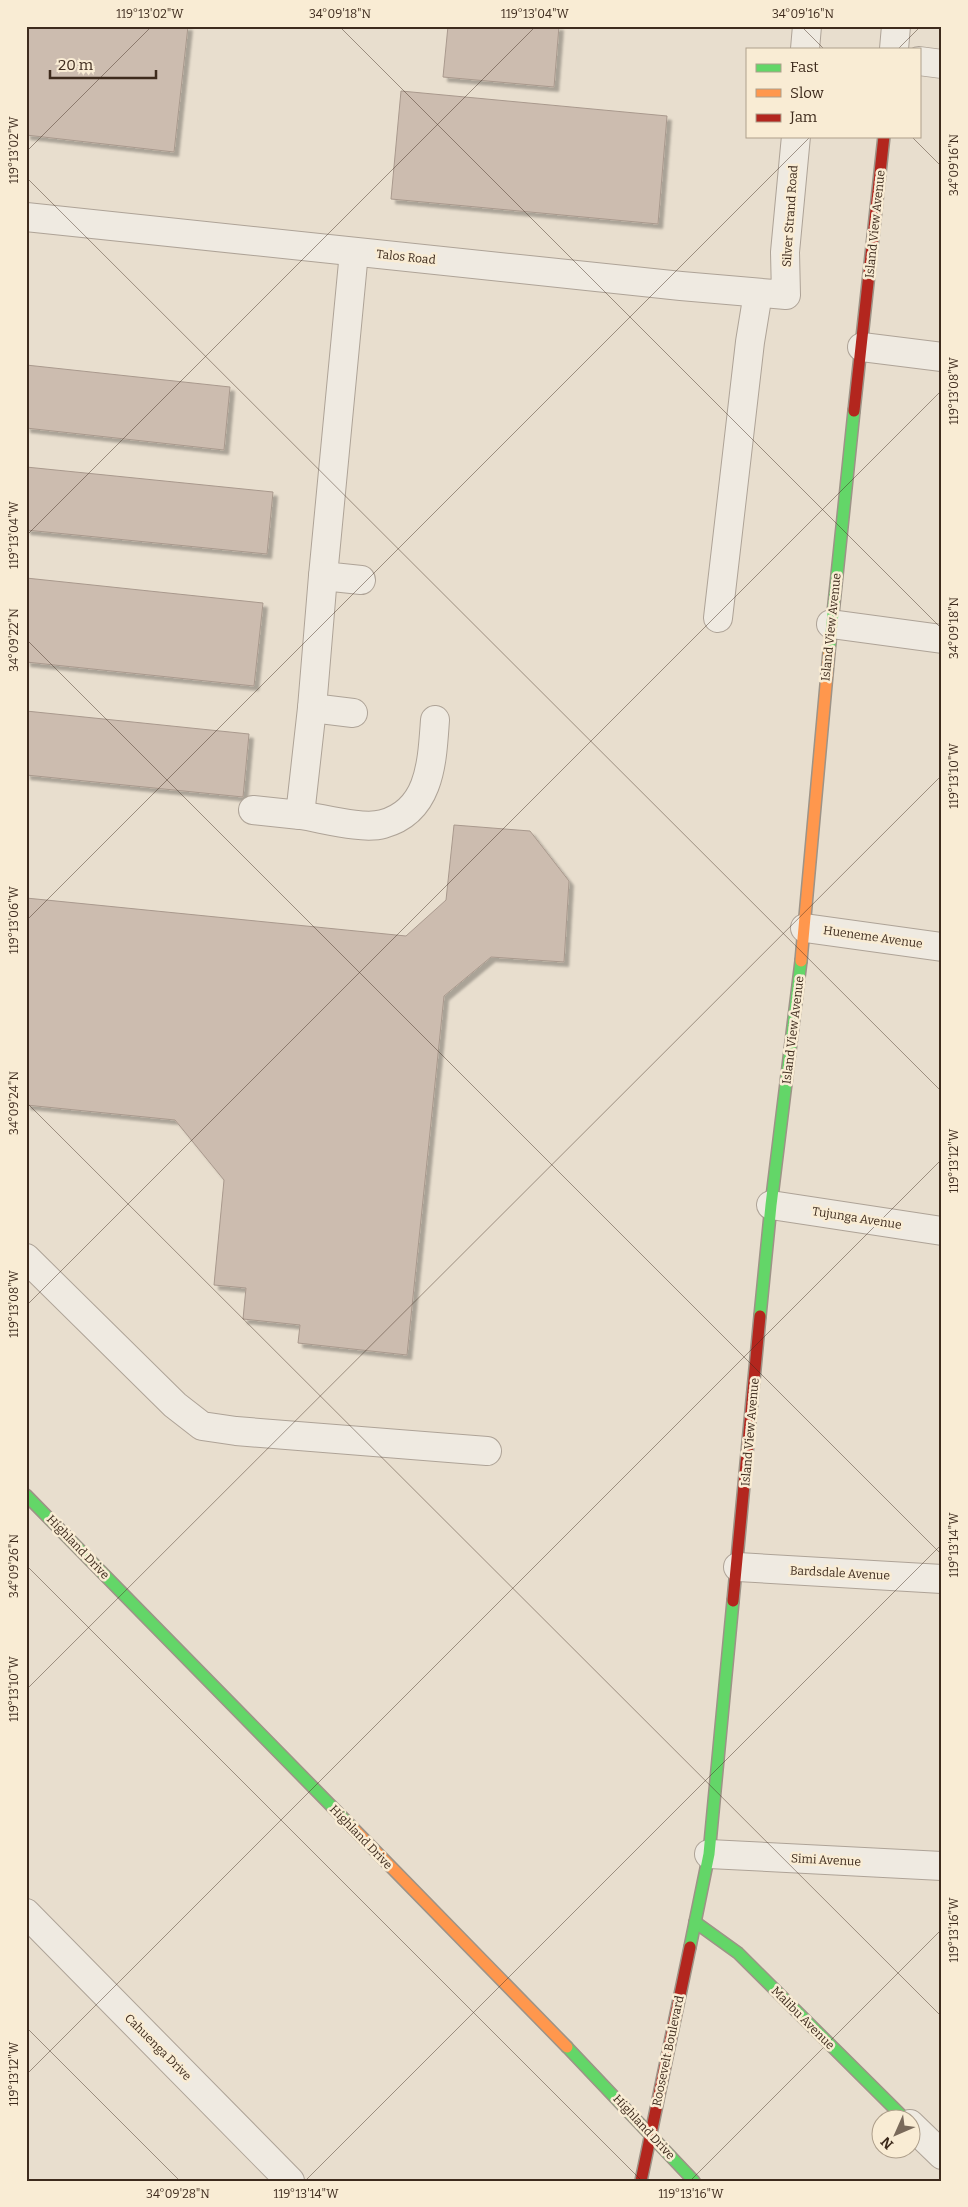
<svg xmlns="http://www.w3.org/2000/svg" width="968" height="2207" viewBox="0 0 968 2207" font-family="Bitter,serif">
<defs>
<filter id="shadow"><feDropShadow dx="4.5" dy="4.5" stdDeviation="1" flood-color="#0004"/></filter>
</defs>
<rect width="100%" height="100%" fill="#e8dece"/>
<g fill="#ccbcaf" stroke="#a9998d" filter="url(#shadow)">
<polygon points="26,26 188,26 174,152 26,135"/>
<polygon points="448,26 559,26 554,87 443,77"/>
<polygon points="401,91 667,116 658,224 391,199"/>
<polygon points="26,365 230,387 224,450 26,428"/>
<polygon points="26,467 273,492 267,554 26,530"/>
<polygon points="26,578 263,603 254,686 26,662"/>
<polygon points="26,711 249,734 243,797 26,775"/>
<polygon points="454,825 530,831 569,881 564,962 491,957 444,996 407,1355 298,1343 300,1325 243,1319 246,1288 214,1285 224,1180 175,1120 26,1105 26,898 406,936 446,900"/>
</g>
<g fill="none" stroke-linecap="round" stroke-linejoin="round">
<g stroke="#aea397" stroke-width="30">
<g id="street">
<polyline points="805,49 807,26"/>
<polyline points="894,49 896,26"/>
<polyline points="919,61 942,64"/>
<polyline points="26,217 681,286 786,295 785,252 796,136"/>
<polyline points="354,252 323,576 361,580"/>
<polyline points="862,347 942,357"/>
<polyline points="323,576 312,708 353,713"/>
<polyline points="718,618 750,342 758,293"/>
<polyline points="831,624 942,639"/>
<polyline points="253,810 300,815 312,708"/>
<path d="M 300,815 C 322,818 362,830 383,824 C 431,811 432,761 435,720"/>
<polyline points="805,928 942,947"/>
<polyline points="771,1205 942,1231"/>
<polyline points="26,1258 175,1405 202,1426 236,1431 487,1451"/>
<polyline points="738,1567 942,1579"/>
<polyline points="709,1854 942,1866"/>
<polyline points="26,1913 290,2181"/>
<polyline points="910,2124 942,2155"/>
</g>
</g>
<g stroke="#9d9387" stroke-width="14">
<g id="fast">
<polyline points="829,652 854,411"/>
<polyline points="760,1316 771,1205 801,961"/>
<polyline points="26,1495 351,1826"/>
<polyline points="695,1922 738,1953 906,2120"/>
<polyline points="690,1947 709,1854 733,1601"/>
<polyline points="567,2047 694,2181"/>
</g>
</g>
<g stroke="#9d9387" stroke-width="14">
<g id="slow">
<polyline points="801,961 829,652"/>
<polyline points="351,1826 567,2047"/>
</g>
</g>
<g stroke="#9d9387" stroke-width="14">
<g id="jam">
<polyline points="854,411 884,136"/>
<polyline points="733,1601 760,1316"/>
<polyline points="641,2181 690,1947"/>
</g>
</g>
<use href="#street" stroke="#efeae1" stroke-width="28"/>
<use href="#fast" stroke="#63d668" stroke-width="11"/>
<use href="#slow" stroke="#ff974d" stroke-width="11"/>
<use href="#jam" stroke="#b3261e" stroke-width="11"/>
</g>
<path fill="none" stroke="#3e2b1d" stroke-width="1" stroke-opacity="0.45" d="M 339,26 L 942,629M 801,26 L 824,49M 898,49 L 921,26M 911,136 L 942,167M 26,152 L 152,26M 26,177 L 942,1092M 26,536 L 536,26M 26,639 L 942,1555M 26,921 L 811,136M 26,1102 L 942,2017M 26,1306 L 942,390M 26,1565 L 642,2181M 26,1690 L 942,775M 26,2027 L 180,2181M 26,2075 L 942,1159M 305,2181 L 942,1544M 690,2181 L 942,1929"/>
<g text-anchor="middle" stroke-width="5" stroke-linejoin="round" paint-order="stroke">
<g font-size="12" fill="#3e2b1d" stroke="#f9ecd4">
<text transform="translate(790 216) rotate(-86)" y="4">Silver Strand Road</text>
<text transform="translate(875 224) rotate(-84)" y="4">Island View Avenue</text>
<text transform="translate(406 257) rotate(6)" y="4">Talos Road</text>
<text transform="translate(831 627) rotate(-84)" y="4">Island View Avenue</text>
<text transform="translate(873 937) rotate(8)" y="4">Hueneme Avenue</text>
<text transform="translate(793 1030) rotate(-83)" y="4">Island View Avenue</text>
<text transform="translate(857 1218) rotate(9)" y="4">Tujunga Avenue</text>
<text transform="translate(750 1432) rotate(-85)" y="4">Island View Avenue</text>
<text transform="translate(78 1547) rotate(46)" y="4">Highland Drive</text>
<text transform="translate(840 1573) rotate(3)" y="4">Bardsdale Avenue</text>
<text transform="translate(361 1837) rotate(46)" y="4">Highland Drive</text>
<text transform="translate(826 1860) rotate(3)" y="4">Simi Avenue</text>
<text transform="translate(803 2018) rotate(45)" y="4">Malibu Avenue</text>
<text transform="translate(158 2047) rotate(45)" y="4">Cahuenga Drive</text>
<text transform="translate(668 2051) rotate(-78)" y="4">Roosevelt Boulevard</text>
<text transform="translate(644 2127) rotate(47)" y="4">Highland Drive</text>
</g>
</g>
<rect width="968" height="2207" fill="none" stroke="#f9ecd4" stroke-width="55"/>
<rect x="746" y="48" width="175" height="90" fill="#f9ecd4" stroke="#ae9f8b"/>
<rect x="756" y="64" width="25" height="8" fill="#63d668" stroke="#ae9f8b"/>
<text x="790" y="72" font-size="15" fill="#3e2b1d">Fast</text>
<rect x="756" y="89" width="25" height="8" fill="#ff974d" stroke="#ae9f8b"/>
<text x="790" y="98" font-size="15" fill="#3e2b1d">Slow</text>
<rect x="756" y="114" width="25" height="8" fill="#b3261e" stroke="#ae9f8b"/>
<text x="790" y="122" font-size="15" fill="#3e2b1d">Jam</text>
<g transform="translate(896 2134) rotate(225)"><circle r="24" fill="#f9ecd4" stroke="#ae9f8b"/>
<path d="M0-4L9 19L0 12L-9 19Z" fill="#7a6a5b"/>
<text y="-8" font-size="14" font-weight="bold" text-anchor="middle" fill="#3e2b1d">N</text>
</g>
<path d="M50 70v8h106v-8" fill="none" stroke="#3e2b1d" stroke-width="2.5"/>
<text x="58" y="70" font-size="15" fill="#3e2b1d" stroke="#f9ecd4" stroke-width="4" paint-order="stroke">20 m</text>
<rect x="28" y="28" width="912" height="2152" fill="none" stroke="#3e2b1d" stroke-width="2"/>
<g font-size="12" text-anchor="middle" fill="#3e2b1d">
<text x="150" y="18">119°13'02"W</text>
<text x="340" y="18">34°09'18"N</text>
<text x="535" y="18">119°13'04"W</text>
<text x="803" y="18">34°09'16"N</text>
<text transform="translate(14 150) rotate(-90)" y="4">119°13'02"W</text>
<text transform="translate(954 165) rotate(-90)" y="4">34°09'16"N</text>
<text transform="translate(954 391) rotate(-90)" y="4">119°13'08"W</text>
<text transform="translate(14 535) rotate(-90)" y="4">119°13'04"W</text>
<text transform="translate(954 628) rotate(-90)" y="4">34°09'18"N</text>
<text transform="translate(14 640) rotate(-90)" y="4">34°09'22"N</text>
<text transform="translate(954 776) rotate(-90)" y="4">119°13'10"W</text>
<text transform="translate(14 920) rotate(-90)" y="4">119°13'06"W</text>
<text transform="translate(14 1103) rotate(-90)" y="4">34°09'24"N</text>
<text transform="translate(954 1161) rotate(-90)" y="4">119°13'12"W</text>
<text transform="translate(14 1304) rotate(-90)" y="4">119°13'08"W</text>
<text transform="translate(954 1545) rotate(-90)" y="4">119°13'14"W</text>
<text transform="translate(14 1566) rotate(-90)" y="4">34°09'26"N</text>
<text transform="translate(14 1689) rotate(-90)" y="4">119°13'10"W</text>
<text transform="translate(954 1930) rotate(-90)" y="4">119°13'16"W</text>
<text transform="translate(14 2074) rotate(-90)" y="4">119°13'12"W</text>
<text x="178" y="2198">34°09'28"N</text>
<text x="306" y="2198">119°13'14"W</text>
<text x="691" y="2198">119°13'16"W</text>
</g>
</svg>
